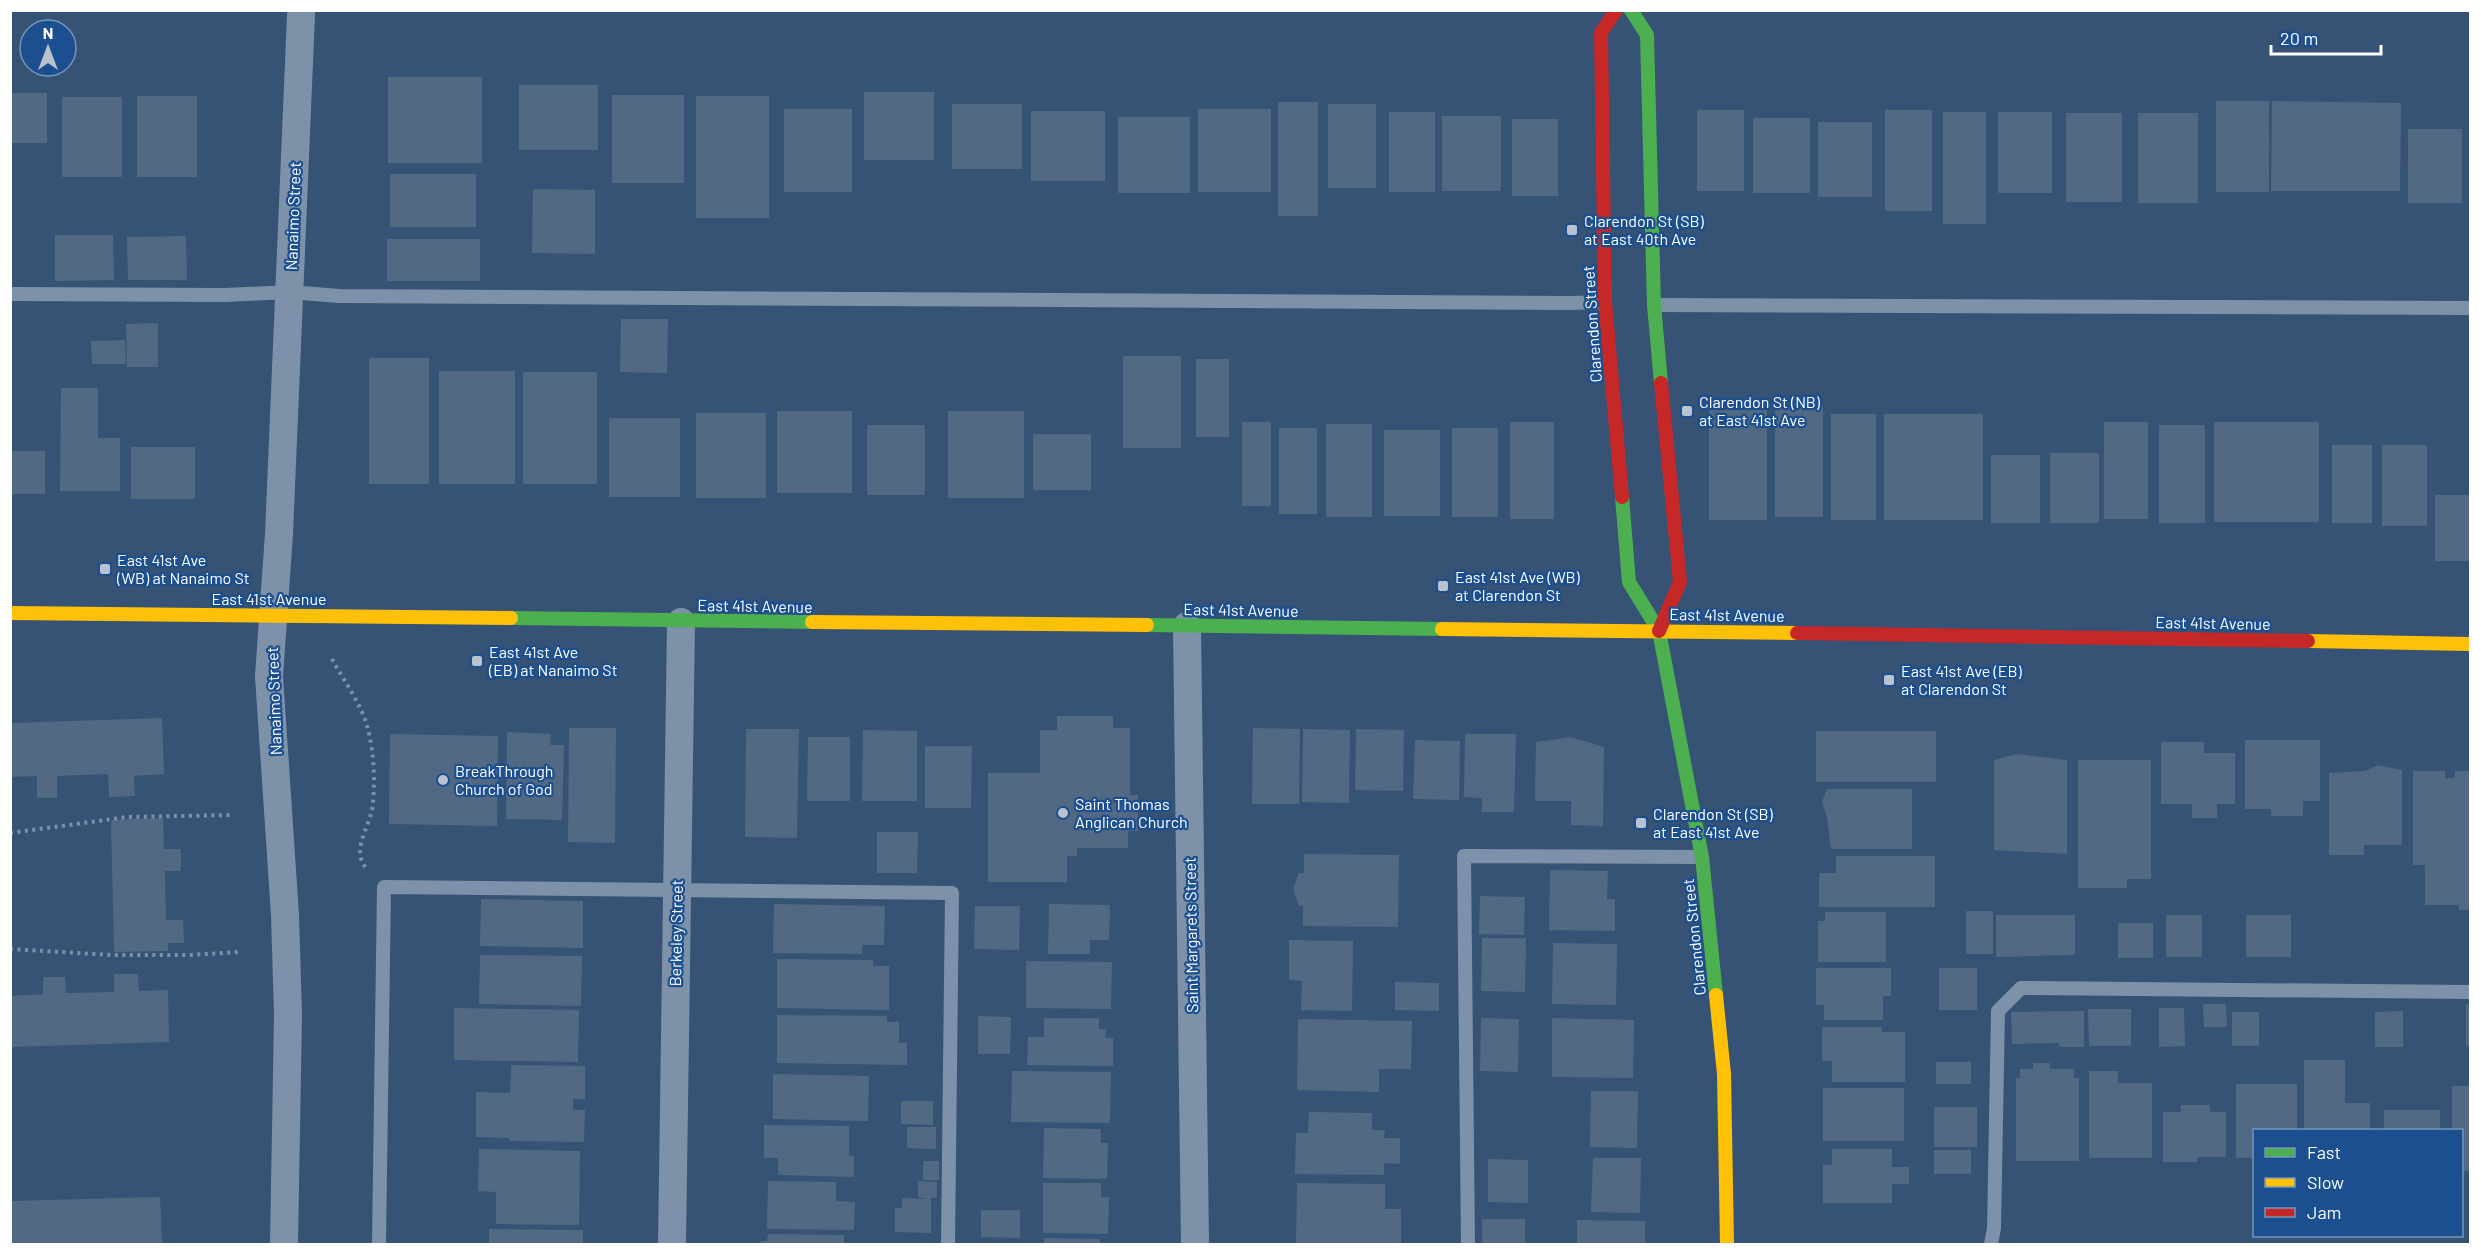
<svg xmlns="http://www.w3.org/2000/svg" width="2481" height="1255" viewBox="0 0 2481 1255" font-family="Barlow,sans-serif">
<rect width="100%" height="100%" fill="#365274"/>
<g fill="#526984">
<rect x="388" y="77" width="94" height="86"/>
<rect x="519" y="85" width="79" height="65"/>
<rect x="864" y="92" width="70" height="68"/>
<rect x="10" y="93" width="37" height="50"/>
<rect x="612" y="95" width="72" height="88"/>
<rect x="137" y="96" width="60" height="81"/>
<rect x="696" y="96" width="73" height="122"/>
<rect x="62" y="97" width="60" height="80"/>
<rect x="2216" y="101" width="53" height="91"/>
<polygon points="2272,101 2401,103 2400,191 2271,191"/>
<rect x="1278" y="102" width="40" height="114"/>
<rect x="952" y="104" width="70" height="65"/>
<rect x="1328" y="104" width="48" height="84"/>
<rect x="784" y="109" width="68" height="83"/>
<rect x="1198" y="109" width="73" height="83"/>
<rect x="1697" y="110" width="47" height="81"/>
<rect x="1885" y="110" width="47" height="101"/>
<rect x="1031" y="111" width="74" height="70"/>
<rect x="1389" y="112" width="46" height="80"/>
<rect x="1943" y="112" width="43" height="112"/>
<rect x="1998" y="112" width="54" height="81"/>
<rect x="2066" y="113" width="56" height="89"/>
<rect x="2138" y="113" width="60" height="90"/>
<rect x="1442" y="116" width="59" height="75"/>
<rect x="1118" y="117" width="72" height="76"/>
<rect x="1753" y="118" width="57" height="75"/>
<rect x="1512" y="119" width="46" height="77"/>
<rect x="1818" y="122" width="54" height="75"/>
<rect x="2408" y="129" width="54" height="74"/>
<rect x="390" y="174" width="86" height="53"/>
<polygon points="533,189 595,190 595,254 532,253"/>
<polygon points="55,235 113,235 114,280 55,281"/>
<polygon points="186,236 187,280 128,280 127,237"/>
<rect x="387" y="239" width="93" height="42"/>
<polygon points="621,319 668,319 667,373 620,372"/>
<polygon points="158,323 158,367 127,367 126,324"/>
<polygon points="125,340 126,364 92,364 91,341"/>
<rect x="1123" y="356" width="58" height="92"/>
<rect x="369" y="358" width="60" height="126"/>
<rect x="1196" y="359" width="33" height="78"/>
<rect x="439" y="371" width="76" height="113"/>
<rect x="523" y="372" width="74" height="112"/>
<polygon points="61,388 98,388 98,438 120,438 120,491 60,491"/>
<rect x="1775" y="406" width="48" height="111"/>
<rect x="1709" y="410" width="58" height="110"/>
<rect x="777" y="411" width="75" height="82"/>
<rect x="948" y="411" width="76" height="87"/>
<rect x="696" y="413" width="70" height="85"/>
<rect x="1831" y="414" width="45" height="106"/>
<rect x="1884" y="414" width="99" height="106"/>
<rect x="609" y="418" width="71" height="79"/>
<rect x="1242" y="422" width="29" height="84"/>
<rect x="1510" y="422" width="44" height="97"/>
<rect x="2104" y="422" width="44" height="97"/>
<rect x="2214" y="422" width="105" height="100"/>
<rect x="1326" y="424" width="46" height="93"/>
<rect x="867" y="425" width="58" height="70"/>
<rect x="2159" y="425" width="46" height="98"/>
<rect x="1279" y="428" width="38" height="86"/>
<rect x="1452" y="428" width="46" height="89"/>
<rect x="1384" y="430" width="56" height="86"/>
<rect x="1033" y="434" width="58" height="56"/>
<rect x="2332" y="445" width="40" height="78"/>
<rect x="2382" y="445" width="45" height="81"/>
<rect x="131" y="447" width="64" height="52"/>
<rect x="10" y="451" width="35" height="43"/>
<rect x="2050" y="453" width="49" height="70"/>
<rect x="1991" y="455" width="49" height="68"/>
<rect x="2435" y="495" width="35" height="66"/>
<polygon points="1057,716 1113,716 1113,728 1130,728 1130,795 1138,795 1138,831 1128,831 1128,848 1077,848 1077,856 1067,856 1067,882 988,882 988,773 1040,773 1040,730 1057,730"/>
<polygon points="162,718 164,774 134,776 135,796 109,797 108,774 57,776 57,798 37,798 37,776 10,777 10,723"/>
<polygon points="569,728 616,728 615,843 568,842"/>
<polygon points="1253,728 1300,729 1299,804 1252,804"/>
<polygon points="746,729 799,729 797,838 745,837"/>
<polygon points="1303,729 1350,730 1349,803 1302,802"/>
<polygon points="1356,729 1404,730 1403,791 1355,790"/>
<polygon points="863,730 917,731 917,801 862,801"/>
<rect x="1816" y="731" width="120" height="51"/>
<polygon points="507,732 551,734 550,745 564,745 562,820 506,819"/>
<polygon points="390,734 498,736 497,826 389,824"/>
<polygon points="1465,734 1516,734 1514,812 1482,812 1482,798 1464,797"/>
<polygon points="808,737 850,737 850,801 807,801"/>
<polygon points="1571,737 1604,747 1603,826 1571,825 1571,801 1535,801 1536,742"/>
<polygon points="1415,740 1460,741 1459,800 1413,799"/>
<polygon points="2245,740 2320,740 2320,801 2303,801 2303,816 2271,816 2271,809 2245,809"/>
<polygon points="2161,742 2204,742 2204,753 2235,753 2235,804 2217,804 2217,818 2192,818 2192,804 2161,804"/>
<polygon points="925,746 972,746 971,808 925,808"/>
<polygon points="2017,754 2067,760 2067,854 1994,850 1994,760"/>
<polygon points="2078,760 2151,760 2151,879 2127,879 2127,888 2078,888"/>
<polygon points="2378,765 2402,770 2402,845 2364,845 2364,855 2329,855 2329,773 2365,771"/>
<polygon points="2413,771 2445,771 2445,778 2455,778 2455,771 2470,771 2470,910 2459,910 2459,905 2425,905 2425,865 2413,865"/>
<polygon points="1827,789 1912,789 1912,849 1831,849 1827,817 1822,802"/>
<polygon points="163,818 164,849 181,849 181,871 165,871 166,920 183,920 184,943 168,943 168,951 114,952 111,820"/>
<polygon points="877,832 918,832 917,873 877,873"/>
<polygon points="1304,854 1399,855 1398,927 1303,926 1303,906 1299,906 1293,888 1299,873 1304,873"/>
<polygon points="1836,856 1935,856 1935,907 1819,907 1819,873 1836,873"/>
<polygon points="1550,870 1608,871 1607,899 1615,899 1615,931 1549,930"/>
<polygon points="1480,896 1525,897 1524,935 1479,934"/>
<polygon points="481,899 583,901 583,948 480,946"/>
<polygon points="774,904 885,906 884,945 862,945 862,954 773,953"/>
<polygon points="1049,904 1110,905 1109,940 1090,940 1090,954 1048,954"/>
<polygon points="975,906 1020,906 1019,950 974,949"/>
<rect x="1966" y="911" width="27" height="43"/>
<polygon points="1825,912 1886,912 1886,962 1818,962 1818,921 1825,921"/>
<polygon points="1996,915 2075,915 2075,955 1996,957"/>
<rect x="2166" y="915" width="36" height="42"/>
<rect x="2246" y="915" width="45" height="42"/>
<rect x="2118" y="923" width="35" height="35"/>
<polygon points="1482,938 1526,938 1525,992 1481,991"/>
<polygon points="1289,940 1353,941 1352,1011 1301,1010 1302,981 1289,980"/>
<polygon points="1553,943 1617,944 1616,1005 1552,1004"/>
<polygon points="480,955 582,956 581,1006 479,1004"/>
<polygon points="777,959 873,960 873,966 889,966 889,1010 777,1008"/>
<polygon points="1026,961 1112,962 1111,1009 1026,1008"/>
<polygon points="1816,968 1891,968 1891,996 1883,996 1883,1020 1824,1020 1824,1005 1816,1005"/>
<rect x="1939" y="968" width="38" height="42"/>
<polygon points="114,974 138,974 139,991 168,990 169,1042 10,1047 10,996 43,994 43,977 65,977 66,993 114,992"/>
<polygon points="1395,982 1439,983 1439,1011 1395,1010"/>
<polygon points="2203,1004 2226,1004 2227,1027 2204,1027"/>
<rect x="2466" y="1004" width="4" height="42"/>
<polygon points="454,1008 579,1010 578,1062 454,1060"/>
<polygon points="2159,1008 2184,1008 2185,1046 2159,1047"/>
<polygon points="2088,1009 2131,1009 2131,1046 2089,1046"/>
<polygon points="2084,1011 2084,1047 2059,1047 2059,1043 2012,1044 2011,1012"/>
<polygon points="2403,1011 2403,1047 2375,1047 2375,1012"/>
<rect x="2232" y="1012" width="27" height="34"/>
<polygon points="777,1015 887,1016 887,1022 899,1022 899,1043 907,1043 907,1065 777,1063"/>
<polygon points="978,1016 1011,1017 1010,1054 978,1054"/>
<polygon points="1044,1018 1099,1018 1099,1029 1106,1029 1105,1038 1113,1038 1113,1066 1027,1065 1028,1037 1044,1037"/>
<polygon points="1481,1018 1519,1019 1518,1072 1480,1071"/>
<polygon points="1552,1018 1634,1020 1633,1078 1552,1077"/>
<polygon points="1298,1019 1412,1021 1411,1069 1379,1069 1379,1092 1297,1090"/>
<polygon points="1822,1027 1882,1027 1882,1032 1905,1032 1905,1082 1832,1082 1832,1061 1822,1061"/>
<polygon points="2304,1060 2345,1060 2345,1103 2370,1103 2370,1130 2304,1130"/>
<rect x="1936" y="1062" width="35" height="22"/>
<polygon points="2033,1063 2050,1063 2050,1069 2074,1069 2074,1078 2079,1078 2079,1161 2016,1161 2016,1078 2020,1078 2020,1069 2033,1069"/>
<polygon points="511,1065 585,1066 585,1099 573,1099 573,1110 585,1110 584,1142 510,1141 510,1138 476,1137 476,1092 510,1093"/>
<polygon points="1012,1071 1111,1072 1110,1123 1011,1122"/>
<polygon points="2089,1071 2118,1071 2118,1083 2152,1083 2152,1158 2089,1158"/>
<polygon points="773,1074 869,1076 868,1121 773,1119"/>
<polygon points="2236,1084 2297,1084 2297,1130 2254,1130 2254,1158 2236,1158"/>
<polygon points="2452,1086 2470,1086 2470,1171 2462,1171 2462,1130 2452,1130"/>
<rect x="1823" y="1088" width="81" height="53"/>
<polygon points="1591,1091 1638,1091 1637,1148 1590,1147"/>
<polygon points="901,1101 933,1101 933,1125 901,1124"/>
<polygon points="2181,1105 2210,1105 2210,1112 2226,1112 2226,1157 2197,1157 2197,1162 2163,1162 2163,1112 2181,1112"/>
<rect x="1934" y="1107" width="43" height="40"/>
<rect x="2384" y="1110" width="56" height="20"/>
<polygon points="1309,1112 1372,1113 1372,1130 1385,1130 1384,1138 1400,1138 1400,1164 1384,1163 1384,1175 1295,1174 1296,1133 1308,1133"/>
<polygon points="764,1125 849,1126 849,1156 854,1156 854,1177 778,1175 778,1158 764,1158"/>
<polygon points="907,1127 936,1127 936,1149 907,1148"/>
<polygon points="1044,1128 1101,1129 1101,1143 1108,1143 1107,1179 1043,1178"/>
<polygon points="479,1149 580,1151 579,1225 496,1224 496,1192 478,1191"/>
<polygon points="1832,1149 1892,1149 1892,1167 1909,1167 1909,1184 1892,1184 1892,1203 1823,1203 1823,1165 1832,1165"/>
<rect x="1934" y="1150" width="37" height="24"/>
<polygon points="1593,1158 1641,1158 1640,1213 1591,1212"/>
<polygon points="1488,1159 1528,1160 1528,1203 1488,1202"/>
<rect x="923" y="1161" width="16" height="19"/>
<polygon points="768,1181 836,1182 836,1201 855,1202 854,1230 767,1229"/>
<polygon points="918,1181 937,1182 937,1198 931,1198 931,1233 895,1232 895,1208 902,1208 902,1198 927,1199 918,1197"/>
<polygon points="1043,1183 1101,1183 1101,1197 1109,1197 1108,1234 1043,1233"/>
<polygon points="1297,1183 1385,1184 1385,1209 1401,1209 1401,1244 1296,1244"/>
<polygon points="160,1197 162,1244 10,1244 10,1201"/>
<polygon points="981,1210 1020,1210 1020,1238 981,1237"/>
<rect x="1482" y="1219" width="43" height="25"/>
<polygon points="1577,1220 1645,1221 1645,1244 1577,1244"/>
<polygon points="489,1229 583,1230 583,1244 489,1244"/>
<polygon points="768,1234 844,1235 844,1244 760,1244 761,1241 767,1241"/>
<polygon points="1044,1238 1100,1239 1100,1244 1044,1244"/>
</g>
<g fill="none" stroke-linecap="round" stroke-linejoin="round">
<g stroke="#7d92a8" stroke-width="4" stroke-dasharray="3 4.5" stroke-linecap="butt">
<path d="M 332,659 C 344,681 362,705 368,729 C 374,753 375,779 373,803 C 372,824 349,850 367,869"/>
<polyline points="10,833 127,817 234,815"/>
<polyline points="10,949 111,955 189,955 241,952"/>
</g>
<g stroke="#7d92a8" stroke-width="14">
<polyline points="10,294 226,295 290,292 339,296 1571,303 1605,302"/>
<polyline points="1654,305 2470,308"/>
<polyline points="379,1244 384,887 952,893 948,1244"/>
<polyline points="1468,1244 1464,856 1702,857"/>
<polyline points="1991,1244 1994,1228 1998,1011 2021,988 2470,992"/>
</g>
<g stroke="#7d92a8" stroke-width="28">
<polyline points="1187,626 1195,1244"/>
<polyline points="284,1244 288,1015 285,915 269,676 279,534 301,15"/>
<polyline points="672,1244 681,622"/>
</g>
<g stroke="#4caf50" stroke-width="14">
<polyline points="1631,10 1647,35 1654,305 1661,383"/>
<polyline points="1622,497 1629,582 1659,631 1702,857 1716,995"/>
<polyline points="511,618 812,622"/>
<polyline points="1147,625 1442,629"/>
</g>
<g stroke="#ffc107" stroke-width="14">
<polyline points="10,613 511,618"/>
<polyline points="812,622 1147,625"/>
<polyline points="1442,629 1797,633"/>
<polyline points="2308,641 2470,644"/>
<polyline points="1716,995 1724,1074 1727,1244"/>
</g>
<g stroke="#c62828" stroke-width="14">
<polyline points="1616,10 1601,33 1605,302 1622,497"/>
<polyline points="1659,631 1680,582 1661,383"/>
<polyline points="1797,633 2308,641"/>
</g>
</g>
<g fill="#b9c2ce" stroke="#1b4f8f" stroke-width="2">
<rect x="1566" y="224" width="12" height="12" rx="3"/>
<rect x="1681" y="405" width="12" height="12" rx="3"/>
<rect x="99" y="563" width="12" height="12" rx="3"/>
<rect x="1437" y="580" width="12" height="12" rx="3"/>
<rect x="471" y="655" width="12" height="12" rx="3"/>
<rect x="1883" y="674" width="12" height="12" rx="3"/>
<circle cx="443" cy="780" r="6"/>
<circle cx="1063" cy="813" r="6"/>
<rect x="1635" y="817" width="12" height="12" rx="3"/>
</g>
<g text-anchor="middle" stroke-width="4.5" stroke-linejoin="round" paint-order="stroke">
<g font-size="16" fill="#fff" stroke="#1b4f8f">
<text transform="translate(293 216) rotate(-88)" y="6">Nanaimo Street</text>
<text transform="translate(1592 324) rotate(-94)" y="6">Clarendon Street</text>
<text x="269" y="605">East 41st Avenue</text>
<text transform="translate(755 606) rotate(1)" y="6">East 41st Avenue</text>
<text transform="translate(1241 610) rotate(1)" y="6">East 41st Avenue</text>
<text transform="translate(1727 615) rotate(1)" y="6">East 41st Avenue</text>
<text transform="translate(2213 623) rotate(1)" y="6">East 41st Avenue</text>
<text transform="translate(274 701) rotate(-92)" y="6">Nanaimo Street</text>
<text transform="translate(676 933) rotate(-89)" y="6">Berkeley Street</text>
<text transform="translate(1191 935) rotate(-91)" y="6">Saint Margarets Street</text>
<text transform="translate(1694 937) rotate(-96)" y="6">Clarendon Street</text>
</g>
<g font-size="16" fill="#fff" stroke="#1b4f8f" text-anchor="start">
<text x="1584" y="227">Clarendon St (SB)<tspan x="1584" dy="18">at East 40th Ave</tspan></text>
<text x="1699" y="408">Clarendon St (NB)<tspan x="1699" dy="18">at East 41st Ave</tspan></text>
<text x="117" y="566">East 41st Ave<tspan x="117" dy="18">(WB) at Nanaimo St</tspan></text>
<text x="1455" y="583">East 41st Ave (WB)<tspan x="1455" dy="18">at Clarendon St</tspan></text>
<text x="489" y="658">East 41st Ave<tspan x="489" dy="18">(EB) at Nanaimo St</tspan></text>
<text x="1901" y="677">East 41st Ave (EB)<tspan x="1901" dy="18">at Clarendon St</tspan></text>
<text x="455" y="777">BreakThrough<tspan x="455" dy="18">Church of God</tspan></text>
<text x="1075" y="810">Saint Thomas<tspan x="1075" dy="18">Anglican Church</tspan></text>
<text x="1653" y="820">Clarendon St (SB)<tspan x="1653" dy="18">at East 41st Ave</tspan></text>
</g>
</g>
<rect width="2481" height="1255" fill="none" stroke="#ffffff" stroke-width="24"/>
<rect x="2253" y="1129" width="210" height="108" fill="#1b4f8f" stroke="#7695bc" stroke-width="1.5"/>
<rect x="2265" y="1148" width="30" height="9" fill="#4caf50" stroke="#7695bc" stroke-width="1.5"/>
<text x="2307" y="1159" font-size="18" fill="#ffffff">Fast</text>
<rect x="2265" y="1178" width="30" height="9" fill="#ffc107" stroke="#7695bc" stroke-width="1.5"/>
<text x="2307" y="1189" font-size="18" fill="#ffffff">Slow</text>
<rect x="2265" y="1208" width="30" height="9" fill="#c62828" stroke="#7695bc" stroke-width="1.5"/>
<text x="2307" y="1219" font-size="18" fill="#ffffff">Jam</text>
<g transform="translate(48 48)"><circle r="28" fill="#1b4f8f" stroke="#7695bc" stroke-width="1.5"/>
<path d="M0-4.5L10 22L0 15L-10 22Z" fill="#b9c2ce"/>
<text y="-9" font-size="16" font-weight="bold" text-anchor="middle" fill="#ffffff">N</text>
</g>
<path d="M2271 45v9h110v-9" fill="none" stroke="#ffffff" stroke-width="3"/>
<text x="2280" y="45" font-size="18" fill="#ffffff" stroke="#1b4f8f" stroke-width="4.5" paint-order="stroke">20 m</text>
</svg>
